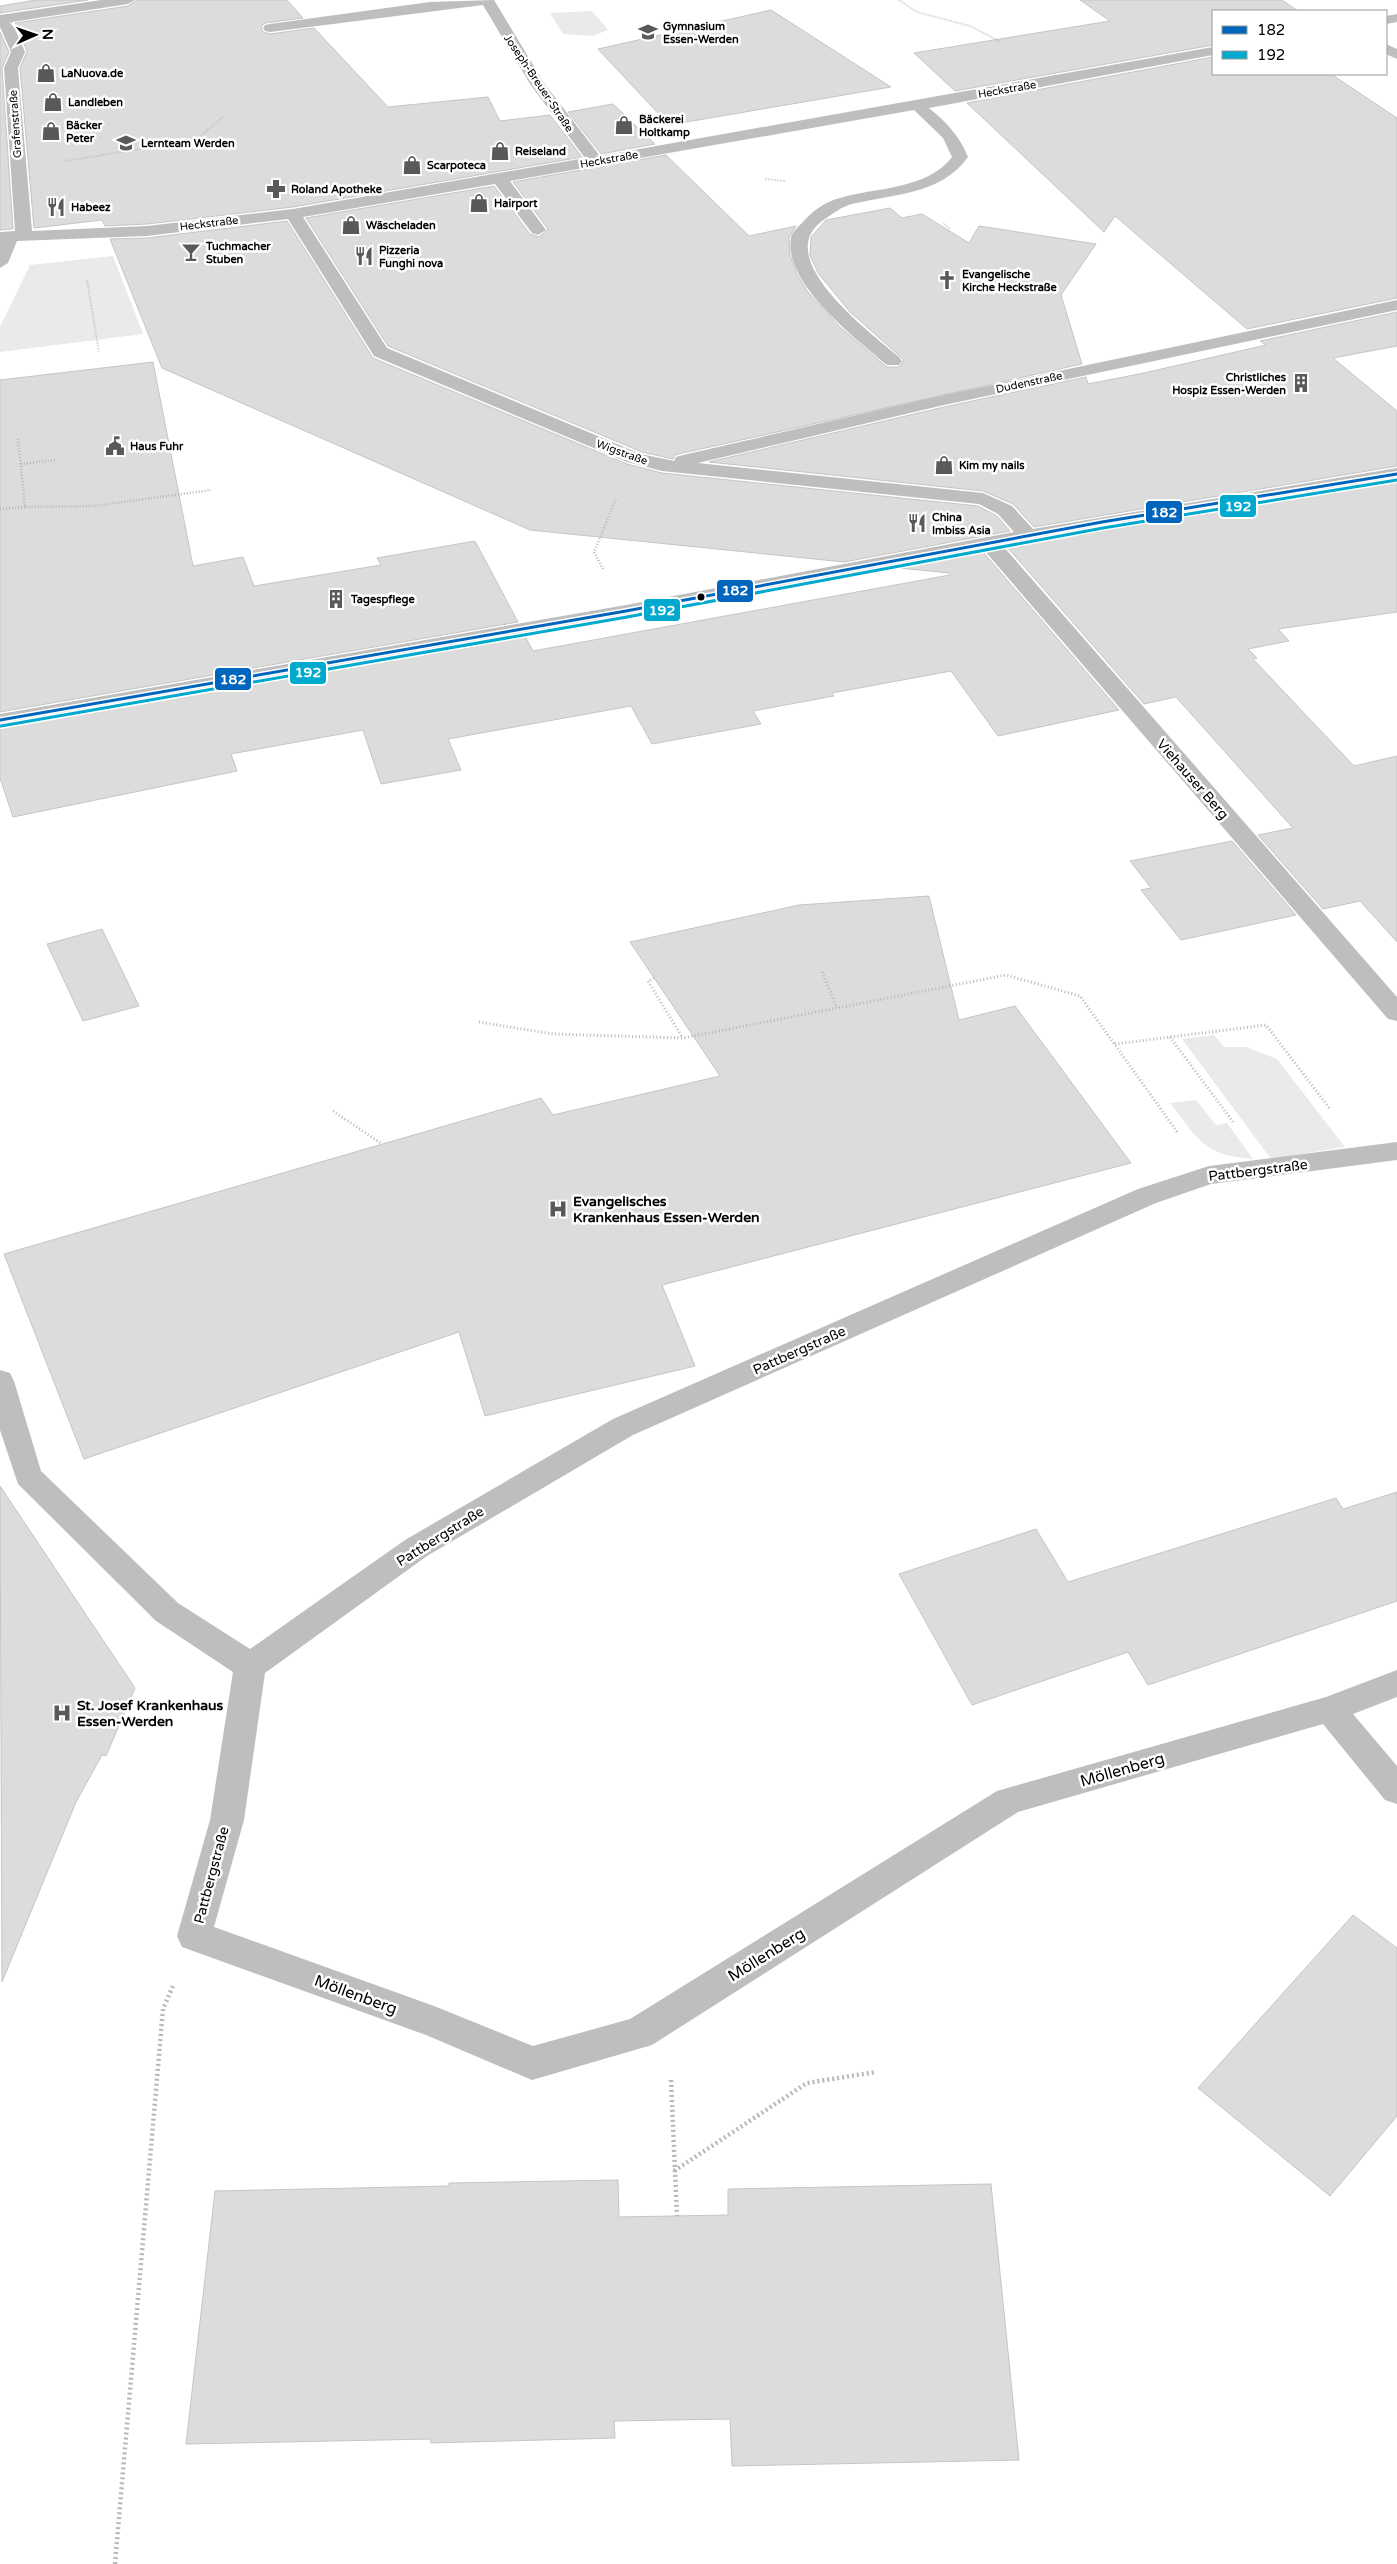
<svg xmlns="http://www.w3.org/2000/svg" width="1397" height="2564" viewBox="0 0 1397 2564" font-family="'Varela Round',sans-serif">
<rect width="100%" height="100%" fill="#fff"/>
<g fill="#eaeaea">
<polygon points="592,11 608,30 592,36 563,34 550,13"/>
<polygon points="113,256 143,334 0,352 0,327 30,265"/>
<polygon points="1214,1035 1224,1047 1246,1047 1277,1059 1345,1147 1271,1159 1182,1039"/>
<path d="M 1196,1100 L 1216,1125 L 1227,1123 L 1253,1159 C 1203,1155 1198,1139 1170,1103 Z"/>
</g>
<g fill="#dcdcdc" stroke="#c5c5c5">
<polygon points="36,0 88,0 0,13 0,6"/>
<polygon points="137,0 287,0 303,18 265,23 261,27 263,32 270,34 314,28 388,107 488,97 500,121 550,115 582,157 293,207 147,224 105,226 102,220 34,228 20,68 27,51 15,23 128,6"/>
<polygon points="1080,0 1282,0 1298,11 1213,11 1213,45 955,91 914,53 1110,21"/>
<polygon points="771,10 891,87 669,125 598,49"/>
<polygon points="0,32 9,52 2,68 13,229 0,230"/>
<polygon points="1213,57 1213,74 1331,74 1397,118 1397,298 1247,329 1115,216 1104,232 967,103"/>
<polygon points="613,104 655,144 601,154 568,112"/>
<polygon points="666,155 749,236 796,226 789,238 790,255 797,274 808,292 840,327 887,367 899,367 904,360 850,312 818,273 810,255 811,237 826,220 890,208 902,218 922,214 969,243 979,226 1096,244 1061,295 1082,364 683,453 675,455 673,459 642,452 388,346 306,218 494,186 530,234 539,237 548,229 513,182"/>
<polygon points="287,221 373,358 627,464 662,473 978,506 997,516 1010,531 844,562 530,530 162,368 110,239 147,238"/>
<polygon points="1397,312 1397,346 1333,358 1397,411 1397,466 1034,527 1013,504 983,491 709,462 944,407 1086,377 1088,384 1144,373 1266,345 1260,341"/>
<polygon points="153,362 193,566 243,557 254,586 381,565 377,558 475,541 518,622 0,712 0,380"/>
<polygon points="1397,482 1397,612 1278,629 1289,641 1248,649 1257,658 1253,659 1354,766 1397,756 1397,942 1360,901 1323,909 1258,835 1293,828 1176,697 1144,704 1007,547"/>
<polygon points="983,552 1119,710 998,736 951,671 832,693 834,696 753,711 761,724 652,744 631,706 448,739 461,770 381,784 363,730 231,754 237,771 13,817 0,778 0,728 525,636 533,651 950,575 950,573 899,568"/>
<polygon points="1232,841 1296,915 1181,940 1141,890 1151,888 1130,861"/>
<polygon points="929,896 959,1020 1015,1006 1131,1163 662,1285 695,1366 485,1416 459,1332 84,1459 4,1254 541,1098 553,1115 720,1076 630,942 799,905"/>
<polygon points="102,929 139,1006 83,1021 47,944"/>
<polygon points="0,1486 135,1688 106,1756 102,1755 76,1802 2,1982"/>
<polygon points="1397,1492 1397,1601 1148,1685 1128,1652 972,1705 899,1574 1036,1529 1068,1582 1336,1498 1343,1509"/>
<polygon points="1353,1915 1397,1948 1397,2116 1330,2196 1198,2088"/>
<polygon points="618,2180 619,2217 728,2215 728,2189 991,2184 1019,2460 732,2466 730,2419 614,2421 615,2438 431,2443 431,2439 186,2444 215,2191 449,2186 449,2183"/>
</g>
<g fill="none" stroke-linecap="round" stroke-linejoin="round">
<g stroke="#b8b8b8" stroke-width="2" stroke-dasharray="0.5 1" stroke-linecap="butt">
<polyline points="899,0 917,12 970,26 1001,42"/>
<polyline points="65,161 196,140 224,116"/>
<polyline points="765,179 786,181"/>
<polyline points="943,223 950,229"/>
<polyline points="87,280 99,352"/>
</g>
<g stroke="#b8b8b8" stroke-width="2.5" stroke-dasharray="1 2" stroke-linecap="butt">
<polyline points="18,439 25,507 94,506 211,490"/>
<polyline points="21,464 55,460"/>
<polyline points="0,509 25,507"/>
<polyline points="603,569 594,552 616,499"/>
</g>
<g stroke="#b8b8b8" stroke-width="3" stroke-dasharray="1 2.5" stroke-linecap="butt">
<polyline points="822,972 837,1008"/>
<polyline points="654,978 648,981 682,1037"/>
<polyline points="479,1022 553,1034 683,1038 1006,975 1080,996 1178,1133"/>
<polyline points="1170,1037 1233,1122"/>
<polyline points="1115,1044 1266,1025 1330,1109"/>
<polyline points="333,1111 382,1144"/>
</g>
<g stroke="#b8b8b8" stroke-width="4.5" stroke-dasharray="2 3" stroke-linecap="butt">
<polyline points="671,2080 677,2216"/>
<polyline points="674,2171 807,2083 876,2072"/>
<polyline points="115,2564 163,2009 173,1986"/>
</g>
<g fill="#bebebe" fill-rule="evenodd">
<path d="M 101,0 L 135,0 L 128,4 L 12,22 L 25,52 L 18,68 L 32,231 L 147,226 L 293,209 L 585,158 L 530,84 L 483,5 L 270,32 L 265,31 L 263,28 L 265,25 L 270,24 L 430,2 L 494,0 L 544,83 L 600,156 L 1213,47 L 1213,55 L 929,108 C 946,122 960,136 968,157 C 941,195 893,194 852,204 C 841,207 831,215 822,221 C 771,259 871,333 899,357 L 902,361 L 899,365 L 887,365 C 856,339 783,283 791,238 C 792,232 798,227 802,223 C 811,212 826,201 840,198 C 876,187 927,190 952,157 L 943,138 L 914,110 L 510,181 L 546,230 L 538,235 L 532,233 L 495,184 L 303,217 L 387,348 L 641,454 L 674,461 L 676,457 L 683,455 L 944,395 L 1397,300 L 1397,310 L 944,405 L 698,463 L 983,493 L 1012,506 L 1033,529 L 1397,468 L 1397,480 L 1003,546 L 1397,997 L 1397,1021 L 1388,1019 L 984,550 L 626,617 L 0,726 L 0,714 L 626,605 L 1014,532 L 998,514 L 979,504 L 662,471 L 627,462 L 374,356 L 288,219 L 147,236 L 17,241 L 8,263 L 0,268 L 0,232 L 15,231 L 4,68 L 11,52 L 0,27 L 0,15 Z"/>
<polygon points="1397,14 1397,22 1386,24 1386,16"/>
<polygon points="1386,44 1397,49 1397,59 1386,54"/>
<polygon points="1397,1142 1397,1160 1211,1184 1156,1203 633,1435 427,1556 265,1673 244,1820 214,1927 434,2006 533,2046 630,2019 997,1791 1326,1697 1397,1670 1397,1697 1353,1714 1397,1766 1397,1804 1385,1800 1323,1724 1018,1812 652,2045 532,2080 426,2035 182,1947 177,1936 210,1820 233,1672 156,1621 18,1484 0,1430 0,1370 10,1373 14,1381 41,1471 178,1603 250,1649 405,1540 613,1419 1138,1189 1209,1166"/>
</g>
<g stroke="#fff" stroke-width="6">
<polyline id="bus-1" points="0,720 626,611 1102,522 1397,474"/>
</g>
<g stroke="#fff" stroke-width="6">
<polyline id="bus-2" points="1,726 627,617 1103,528 1397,480"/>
</g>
<use href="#bus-1" stroke="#0065bd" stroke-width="3"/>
<use href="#bus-2" stroke="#00a9ce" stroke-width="3"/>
</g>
<defs>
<g id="school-bare" transform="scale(1.5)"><path d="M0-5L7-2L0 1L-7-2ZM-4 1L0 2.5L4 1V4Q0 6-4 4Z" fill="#595959" stroke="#fff" stroke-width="2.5" paint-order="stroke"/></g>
<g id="shop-bare" transform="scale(1.5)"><path d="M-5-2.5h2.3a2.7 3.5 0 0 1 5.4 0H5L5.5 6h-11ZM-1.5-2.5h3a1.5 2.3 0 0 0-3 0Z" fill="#595959" stroke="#fff" stroke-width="2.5" paint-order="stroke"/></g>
<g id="pharmacy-bare" transform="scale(1.5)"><path d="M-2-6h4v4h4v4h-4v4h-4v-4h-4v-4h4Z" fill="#595959" stroke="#fff" stroke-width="2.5" paint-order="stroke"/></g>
<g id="restaurant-bare" transform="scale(1.5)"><path d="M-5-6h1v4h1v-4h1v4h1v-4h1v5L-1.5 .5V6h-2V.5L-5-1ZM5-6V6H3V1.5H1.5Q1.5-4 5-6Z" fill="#595959" stroke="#fff" stroke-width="2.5" paint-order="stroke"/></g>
<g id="bar-bare" transform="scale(1.5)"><path d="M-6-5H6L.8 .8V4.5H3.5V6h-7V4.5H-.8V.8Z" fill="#595959" stroke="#fff" stroke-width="2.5" paint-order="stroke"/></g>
<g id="church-bare" transform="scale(1.5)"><path d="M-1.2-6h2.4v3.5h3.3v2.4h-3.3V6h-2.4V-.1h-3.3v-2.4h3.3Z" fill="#595959" stroke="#fff" stroke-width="2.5" paint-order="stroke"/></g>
<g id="building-bare" transform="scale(1.5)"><path d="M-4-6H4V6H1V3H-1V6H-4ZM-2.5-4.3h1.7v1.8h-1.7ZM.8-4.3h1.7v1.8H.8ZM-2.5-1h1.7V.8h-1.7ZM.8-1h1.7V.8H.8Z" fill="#595959" stroke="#fff" stroke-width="2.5" paint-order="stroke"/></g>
<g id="civic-bare" transform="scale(1.5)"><path d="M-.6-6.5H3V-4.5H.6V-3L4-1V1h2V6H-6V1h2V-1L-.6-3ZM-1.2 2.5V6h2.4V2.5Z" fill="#595959" stroke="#fff" stroke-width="2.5" paint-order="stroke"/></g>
<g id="hospital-bare" transform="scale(1.5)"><path d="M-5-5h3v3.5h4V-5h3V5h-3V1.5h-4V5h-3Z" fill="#595959" stroke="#fff" stroke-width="2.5" paint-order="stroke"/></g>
</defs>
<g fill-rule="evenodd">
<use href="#school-bare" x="648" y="32"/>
<use href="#shop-bare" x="46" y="73"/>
<use href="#shop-bare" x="53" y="102"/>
<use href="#shop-bare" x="624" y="125"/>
<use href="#shop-bare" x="51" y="131"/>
<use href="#school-bare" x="126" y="143"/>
<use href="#shop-bare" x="500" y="151"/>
<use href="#shop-bare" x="412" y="165"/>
<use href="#pharmacy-bare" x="276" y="189"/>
<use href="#shop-bare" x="479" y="203"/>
<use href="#restaurant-bare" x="56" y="207"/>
<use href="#shop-bare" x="351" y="225"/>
<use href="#bar-bare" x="191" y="252"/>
<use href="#restaurant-bare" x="364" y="256"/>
<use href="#church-bare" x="947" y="280"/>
<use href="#building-bare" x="1301" y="383"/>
<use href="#civic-bare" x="115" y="446"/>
<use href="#shop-bare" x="944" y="465"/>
<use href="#restaurant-bare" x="917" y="523"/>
<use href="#building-bare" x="336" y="599"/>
<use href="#hospital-bare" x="558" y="1209"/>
<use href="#hospital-bare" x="62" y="1713"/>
</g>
<circle fill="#000" stroke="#fff" stroke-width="2" cx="701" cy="597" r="4.5"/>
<g text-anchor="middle" stroke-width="5" stroke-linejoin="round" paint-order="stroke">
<g font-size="11" font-weight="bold" fill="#000" stroke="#fff" text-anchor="start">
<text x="663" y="30">Gymnasium<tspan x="663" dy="13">Essen-Werden</tspan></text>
<text x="61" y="77">LaNuova.de</text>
<text x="68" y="106">Landleben</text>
<text x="639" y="123">Bäckerei<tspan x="639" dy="13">Holtkamp</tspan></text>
<text x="66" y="129">Bäcker<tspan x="66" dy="13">Peter</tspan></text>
<text x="141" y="147">Lernteam Werden</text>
<text x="515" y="155">Reiseland</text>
<text x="427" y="169">Scarpoteca</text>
<text x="291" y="193">Roland Apotheke</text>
<text x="494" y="207">Hairport</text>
<text x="71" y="211">Habeez</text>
<text x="366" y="229">Wäscheladen</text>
<text x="206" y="250">Tuchmacher<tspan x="206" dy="13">Stuben</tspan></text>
<text x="379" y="254">Pizzeria<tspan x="379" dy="13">Funghi nova</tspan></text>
<text x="962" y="278">Evangelische<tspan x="962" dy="13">Kirche Heckstraße</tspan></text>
<text x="1286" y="381" text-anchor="end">Christliches<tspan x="1286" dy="13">Hospiz Essen-Werden</tspan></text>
<text x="130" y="450">Haus Fuhr</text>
<text x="959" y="469">Kim my nails</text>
<text x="932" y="521">China<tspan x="932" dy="13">Imbiss Asia</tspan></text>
<text x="351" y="603">Tagespflege</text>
</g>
<g font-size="11" fill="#000" stroke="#fff">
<text transform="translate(539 83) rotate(56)" y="4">Joseph-Breuer-Straße</text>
<text transform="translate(1007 89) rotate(-10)" y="4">Heckstraße</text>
<text transform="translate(15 124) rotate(-94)" y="4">Grafenstraße</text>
<text transform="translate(609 159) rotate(-10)" y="4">Heckstraße</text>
<text transform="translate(209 223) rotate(-7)" y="4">Heckstraße</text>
<text transform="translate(1029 382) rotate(-12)" y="4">Dudenstraße</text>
<text transform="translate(622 452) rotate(20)" y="4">Wigstraße</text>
</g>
<g font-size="14" fill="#000" stroke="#fff">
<text transform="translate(1193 779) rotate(49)" y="5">Viehauser Berg</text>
<text transform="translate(1258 1170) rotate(-7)" y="5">Pattbergstraße</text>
<text transform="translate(799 1350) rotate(-24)" y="5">Pattbergstraße</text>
<text transform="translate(440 1536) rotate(-32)" y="5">Pattbergstraße</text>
<text transform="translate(211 1875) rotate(-75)" y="5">Pattbergstraße</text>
</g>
<g font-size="14" font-weight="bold" fill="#000" stroke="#fff" text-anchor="start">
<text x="573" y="1206">Evangelisches<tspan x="573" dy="16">Krankenhaus Essen-Werden</tspan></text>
<text x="77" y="1710">St. Josef Krankenhaus<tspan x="77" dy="16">Essen-Werden</tspan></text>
</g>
<g font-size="16" fill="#000" stroke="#fff">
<text transform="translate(1122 1769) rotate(-16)" y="6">Möllenberg</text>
<text transform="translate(766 1954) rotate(-32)" y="6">Möllenberg</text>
<text transform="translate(356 1994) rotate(20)" y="6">Möllenberg</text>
</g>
</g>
<g stroke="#fff" stroke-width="2">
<rect x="1219" y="494" width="38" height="24" rx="5" fill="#00a9ce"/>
<rect x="1145" y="500" width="38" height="24" rx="5" fill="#0065bd"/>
<rect x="716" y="579" width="38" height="24" rx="5" fill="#0065bd"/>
<rect x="643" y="598" width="38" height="24" rx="5" fill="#00a9ce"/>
<rect x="289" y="661" width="38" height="24" rx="5" fill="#00a9ce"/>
<rect x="214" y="667" width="38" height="24" rx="5" fill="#0065bd"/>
</g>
<g font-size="14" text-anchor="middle" font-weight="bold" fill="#fff">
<text x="1238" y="511">192</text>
<text x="1164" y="517">182</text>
<text x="735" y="595">182</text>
<text x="662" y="615">192</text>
<text x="308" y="677">192</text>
<text x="233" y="684">182</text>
</g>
<rect x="1212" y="10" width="175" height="65" fill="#ffffff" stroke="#999999"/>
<rect x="1222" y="26" width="25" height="8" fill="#0065bd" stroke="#999999"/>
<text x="1257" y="35" font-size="15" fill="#000000">182</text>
<rect x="1222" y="51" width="25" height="8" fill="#00a9ce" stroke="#999999"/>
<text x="1257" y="60" font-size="15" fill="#000000">192</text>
<g transform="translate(35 35) rotate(88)" stroke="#ffffff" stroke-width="4" paint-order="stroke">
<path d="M0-4L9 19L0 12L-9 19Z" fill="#000000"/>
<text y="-8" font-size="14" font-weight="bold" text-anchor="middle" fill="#000000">N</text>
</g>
</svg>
